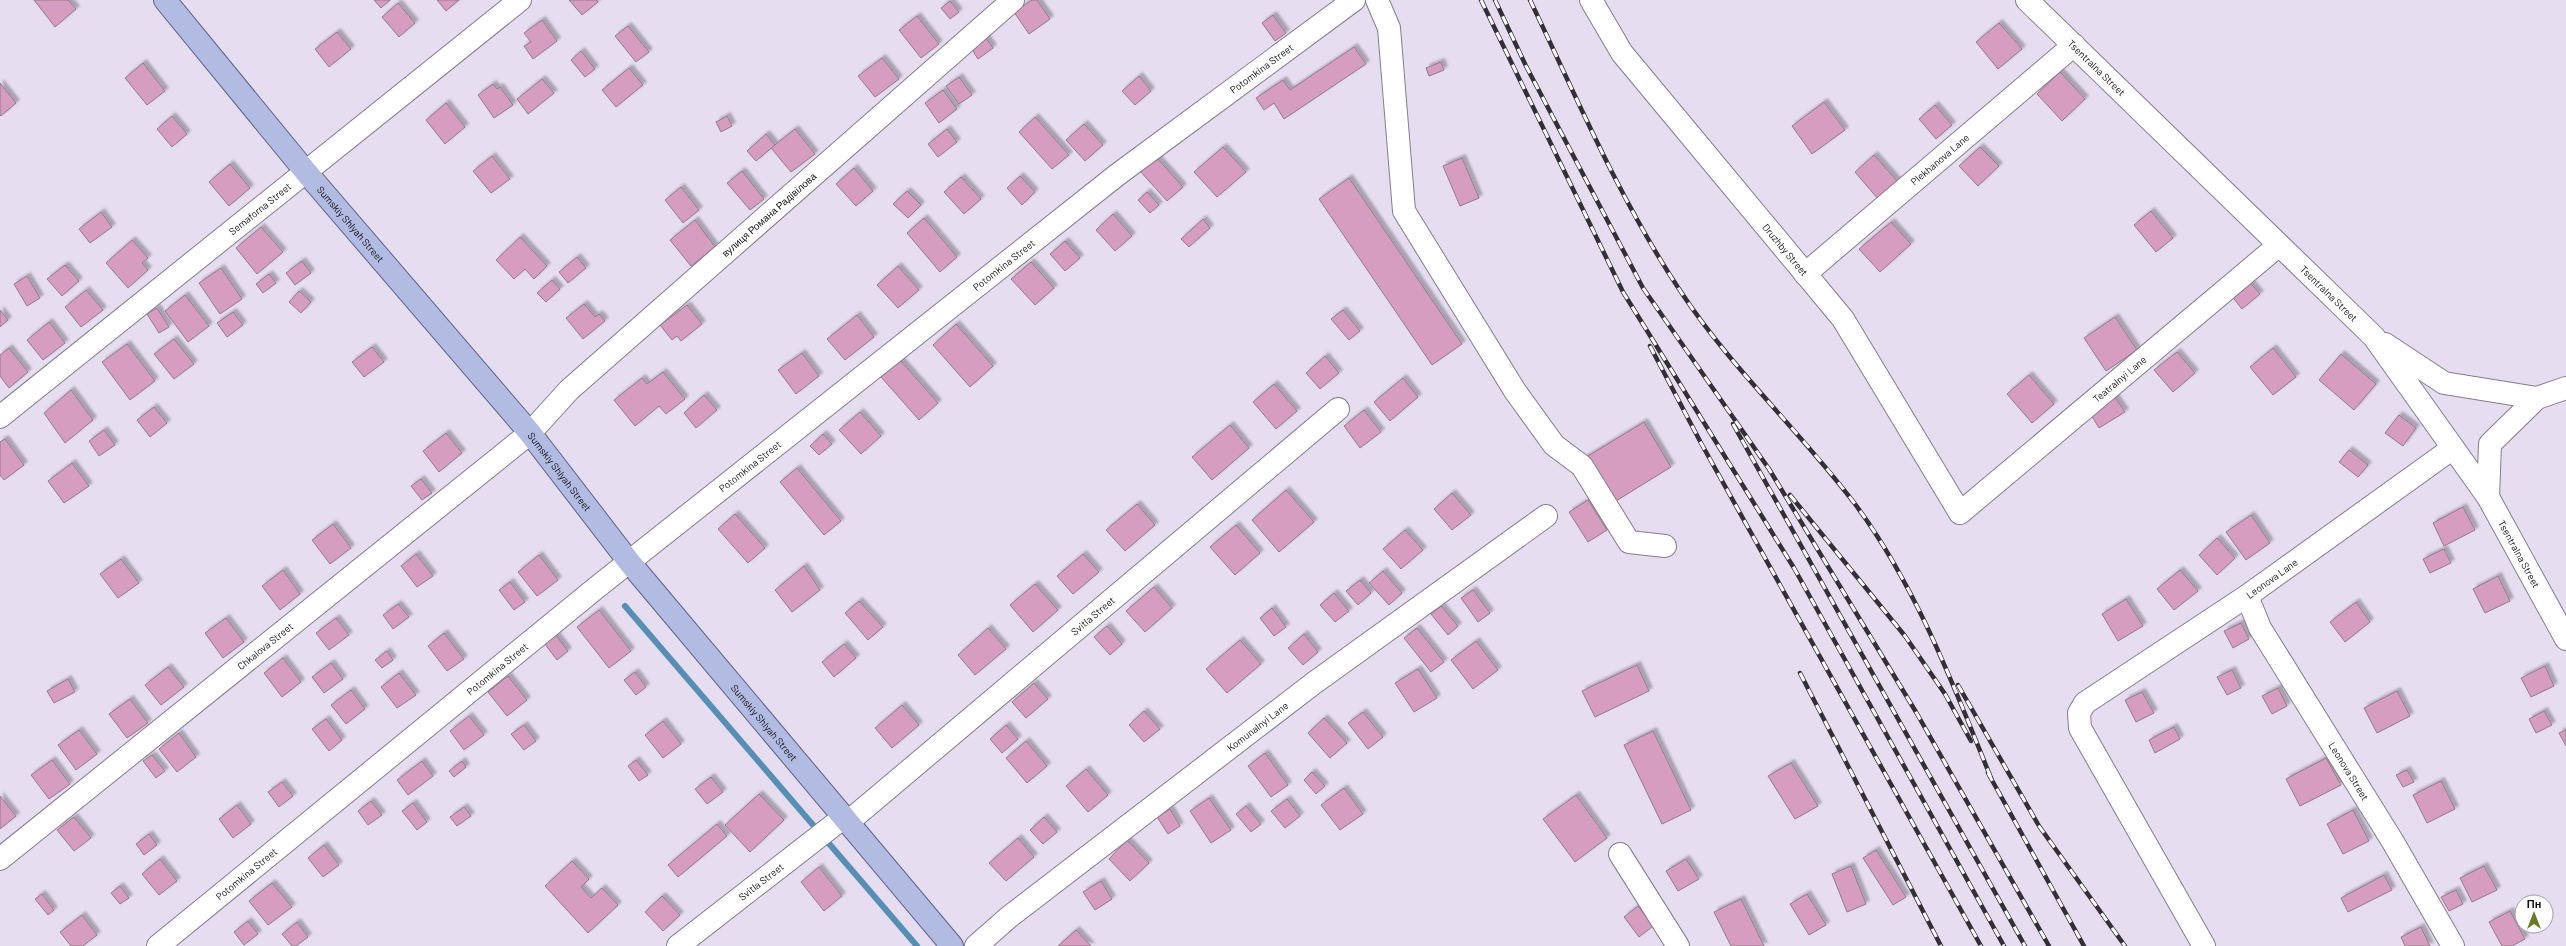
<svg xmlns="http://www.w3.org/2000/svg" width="2566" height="946" viewBox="0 0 2566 946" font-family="Barlow,sans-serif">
<defs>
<filter id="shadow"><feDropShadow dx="3.5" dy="-3.5" stdDeviation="1" flood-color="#0004"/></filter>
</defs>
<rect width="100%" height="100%" fill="#e7ddf1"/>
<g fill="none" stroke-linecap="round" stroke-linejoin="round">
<polyline stroke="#568eb4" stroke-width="6" points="625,606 917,946"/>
</g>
<g fill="#d69dc0" stroke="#907c88" filter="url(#shadow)">
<polygon points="34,0 68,0 76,9 55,27"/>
<polygon points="374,0 390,0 381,8"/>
<polygon points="437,0 459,0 446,11"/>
<polygon points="569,0 596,0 598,2 582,15"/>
<polygon points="1032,0 1037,0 1050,19 1029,34 1014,12"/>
<polygon points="950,1 959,12 950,19 941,8"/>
<polygon points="398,3 415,23 399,37 382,17"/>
<polygon points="1273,15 1286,33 1275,41 1262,23"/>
<polygon points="917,16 939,44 921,58 899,30"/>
<polygon points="542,20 557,41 533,59 524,46 531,42 524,33"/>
<polygon points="1999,23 2022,49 1998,69 1976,42"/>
<polygon points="628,26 649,52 636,62 615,36"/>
<polygon points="337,32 351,49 329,67 315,49"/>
<polygon points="986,38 993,48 978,59 971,48"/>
<polygon points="1354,47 1366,64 1284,119 1274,103 1264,110 1256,98 1283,80 1290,90"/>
<polygon points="581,51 595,69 585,77 571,60"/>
<polygon points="882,58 899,79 875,97 858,76"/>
<polygon points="1441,62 1444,70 1429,76 1426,68"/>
<polygon points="143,63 165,91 147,105 125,78"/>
<polygon points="629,68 643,85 616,107 602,90"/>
<polygon points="2060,72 2085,99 2062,121 2037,94"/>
<polygon points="1139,76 1151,91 1135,105 1122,91"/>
<polygon points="959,77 972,95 959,104 946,86"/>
<polygon points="542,79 554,93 528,114 517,99"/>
<polygon points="0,83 16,103 1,116 0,115"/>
<polygon points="493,84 497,89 500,87 513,105 494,118 478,95"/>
<polygon points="943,90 957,109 939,123 925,103"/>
<polygon points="1824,102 1845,130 1812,154 1792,126"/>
<polygon points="446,103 465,127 445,144 426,120"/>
<polygon points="1935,105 1952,125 1936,139 1919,119"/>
<polygon points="172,116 187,134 172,147 157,129"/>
<polygon points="727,116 732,126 721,132 716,122"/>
<polygon points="1035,117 1069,155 1052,169 1019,132"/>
<polygon points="1084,124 1103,145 1085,161 1066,140"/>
<polygon points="795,129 815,154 791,172 771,148"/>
<polygon points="947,129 957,142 938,157 928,144"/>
<polygon points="766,134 775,145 756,161 747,151"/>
<polygon points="1223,147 1246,172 1217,197 1194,172"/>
<polygon points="1980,147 1999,166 1978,186 1959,166"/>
<polygon points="1874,155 1898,182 1878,199 1855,172"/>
<polygon points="492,156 510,179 491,193 473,171"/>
<polygon points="1156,157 1183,187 1167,201 1140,171"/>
<polygon points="1462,158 1479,198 1460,206 1443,166"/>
<polygon points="230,164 250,188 229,206 209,182"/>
<polygon points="854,168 873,191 856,206 836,184"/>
<polygon points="742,171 764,199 750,210 727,183"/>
<polygon points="1020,176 1035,192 1022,205 1007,188"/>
<polygon points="961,177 981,199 964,214 944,192"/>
<polygon points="1349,178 1462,344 1432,365 1319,199"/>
<polygon points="681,187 699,210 683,223 665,200"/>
<polygon points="907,191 921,205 908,218 893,204"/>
<polygon points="1147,192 1159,205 1150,213 1138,200"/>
<polygon points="2151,211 2173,238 2156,252 2134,225"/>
<polygon points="101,212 112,227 90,243 79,229"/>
<polygon points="1113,214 1132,236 1115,251 1096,230"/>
<polygon points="924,218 957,257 940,272 907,233"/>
<polygon points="1203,219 1210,228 1189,247 1181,239"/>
<polygon points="695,220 715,247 691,266 670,240"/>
<polygon points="1891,222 1911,244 1880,272 1859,249"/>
<polygon points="261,227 283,252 257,274 236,248"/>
<polygon points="520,237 547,266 534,279 525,269 514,279 496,260"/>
<polygon points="132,240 148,258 142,263 148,270 128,288 106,263"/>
<polygon points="1065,241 1080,258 1065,271 1050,254"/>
<polygon points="577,257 586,268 568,283 559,272"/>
<polygon points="302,261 311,273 295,285 286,273"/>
<polygon points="1031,262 1054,288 1035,305 1011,279"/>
<polygon points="65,265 79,281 62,296 47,279"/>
<polygon points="898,266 919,290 898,308 877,285"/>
<polygon points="221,268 242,299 220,314 199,283"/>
<polygon points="269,274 276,283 263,293 256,284"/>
<polygon points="27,276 40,298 27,306 14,284"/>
<polygon points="2247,279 2260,294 2242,309 2230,294"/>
<polygon points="552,280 560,289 546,302 537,293"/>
<polygon points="86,290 103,310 81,327 65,307"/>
<polygon points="299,291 311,302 301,313 289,302"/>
<polygon points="185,295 209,326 188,342 165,311"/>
<polygon points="584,304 595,317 599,314 605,321 583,339 566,318"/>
<polygon points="687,305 702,324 681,341 677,336 672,340 660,325"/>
<polygon points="157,308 169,327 159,333 147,314"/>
<polygon points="0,310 8,320 0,327"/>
<polygon points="1343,310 1360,331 1349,340 1331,319"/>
<polygon points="233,312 243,325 227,337 217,323"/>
<polygon points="857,315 874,337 845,360 827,339"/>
<polygon points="2115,317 2137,350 2106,371 2084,338"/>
<polygon points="49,322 65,343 43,360 27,340"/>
<polygon points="956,324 993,366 970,387 933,345"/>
<polygon points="174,339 194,364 174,379 154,354"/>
<polygon points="127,344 155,381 130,400 102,362"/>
<polygon points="372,347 384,362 364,377 352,362"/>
<polygon points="9,348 28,372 9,388 0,376 0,355"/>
<polygon points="2273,348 2296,377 2273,395 2250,367"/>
<polygon points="2177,352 2195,373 2173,392 2154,370"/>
<polygon points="802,353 819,376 796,394 778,370"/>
<polygon points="2341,354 2376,384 2354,410 2319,380"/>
<polygon points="1325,356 1339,373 1320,389 1306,373"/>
<polygon points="900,360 938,403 919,420 881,377"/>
<polygon points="663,372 685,399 666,414 659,406 635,426 614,400 642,378 647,384"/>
<polygon points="2029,375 2054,404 2032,423 2007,394"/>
<polygon points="1403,378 1418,397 1390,421 1374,402"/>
<polygon points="1274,384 1297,411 1276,429 1253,402"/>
<polygon points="71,390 93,420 65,443 44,413"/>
<polygon points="2113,394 2125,412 2099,428 2088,410"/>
<polygon points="704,395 717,410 696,428 684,413"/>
<polygon points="154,407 167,423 150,437 137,420"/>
<polygon points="1364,410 1381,432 1360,448 1344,426"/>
<polygon points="860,412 881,436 861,454 839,430"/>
<polygon points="2399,415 2416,428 2403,446 2385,433"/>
<polygon points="1644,422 1671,467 1611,504 1583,459"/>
<polygon points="1230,425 1249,448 1212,480 1192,457"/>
<polygon points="104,430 115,445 99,456 89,441"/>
<polygon points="446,433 462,453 439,472 423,451"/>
<polygon points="823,434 832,444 819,455 810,446"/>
<polygon points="5,439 24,465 4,480 0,475 0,442"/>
<polygon points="2349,450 2368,465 2358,477 2339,462"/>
<polygon points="72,463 89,486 64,503 48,481"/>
<polygon points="797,468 841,521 824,535 780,482"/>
<polygon points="421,479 432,493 422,500 411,486"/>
<polygon points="1286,490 1314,522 1279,552 1252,520"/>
<polygon points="1452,493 1471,515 1452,530 1434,509"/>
<polygon points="1588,500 1607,530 1588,542 1569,512"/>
<polygon points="1137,504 1155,525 1125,551 1106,530"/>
<polygon points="2463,507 2475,530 2444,546 2433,523"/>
<polygon points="735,514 765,548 748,563 718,529"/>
<polygon points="2251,515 2270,543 2246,560 2226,532"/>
<polygon points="333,524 351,548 330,564 312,540"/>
<polygon points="1236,525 1260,553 1235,575 1210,547"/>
<polygon points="1405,530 1423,550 1401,569 1383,549"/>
<polygon points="2217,538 2235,558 2217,575 2199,555"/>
<polygon points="2444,549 2451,563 2430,573 2423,559"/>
<polygon points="416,554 433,576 417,587 401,566"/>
<polygon points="1083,554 1099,572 1073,594 1057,576"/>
<polygon points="539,555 558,580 537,596 518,572"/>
<polygon points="121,559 139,583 118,598 100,574"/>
<polygon points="804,566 820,590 792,612 775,590"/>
<polygon points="283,570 300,594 280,610 262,586"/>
<polygon points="2180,570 2198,591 2174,610 2157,589"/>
<polygon points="1383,571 1402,593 1389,605 1369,583"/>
<polygon points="2498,576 2510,601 2485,613 2473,589"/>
<polygon points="1360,580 1371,593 1358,605 1346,591"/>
<polygon points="510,582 525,602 514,610 499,590"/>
<polygon points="1035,584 1058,610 1033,632 1010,605"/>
<polygon points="1154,587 1172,608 1145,632 1126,611"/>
<polygon points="1473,590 1490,613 1478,622 1461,598"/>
<polygon points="1334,593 1349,611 1335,622 1320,605"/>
<polygon points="2126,599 2143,626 2118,641 2102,614"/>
<polygon points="859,601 883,627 868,640 845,613"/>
<polygon points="2356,602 2370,622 2345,642 2330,622"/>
<polygon points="398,604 409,617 393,629 383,615"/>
<polygon points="1441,606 1458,626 1448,635 1431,614"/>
<polygon points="1272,608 1286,627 1274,636 1260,618"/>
<polygon points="599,610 631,651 609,668 577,627"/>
<polygon points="226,618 244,642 223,658 205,633"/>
<polygon points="336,618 349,635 329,650 316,633"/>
<polygon points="2241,623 2249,639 2233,648 2224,631"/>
<polygon points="1107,626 1122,644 1110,655 1094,637"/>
<polygon points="988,628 1006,649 975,675 958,655"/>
<polygon points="1417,628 1444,662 1431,672 1404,638"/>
<polygon points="444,633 464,659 447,671 428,646"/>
<polygon points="555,634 568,651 557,660 544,643"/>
<polygon points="1304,634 1318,652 1303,665 1288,648"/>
<polygon points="1240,640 1261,664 1227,693 1206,669"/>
<polygon points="1476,641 1498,670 1473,689 1451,660"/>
<polygon points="844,644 856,658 834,677 822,662"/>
<polygon points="387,651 393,660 382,668 375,660"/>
<polygon points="283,658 301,682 282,697 264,673"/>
<polygon points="331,663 343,679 324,693 312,677"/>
<polygon points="1637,665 1649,691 1595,717 1582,691"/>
<polygon points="2545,666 2554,686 2531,697 2521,678"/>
<polygon points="168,667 184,687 161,705 145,685"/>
<polygon points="1418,669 1437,698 1414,712 1395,683"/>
<polygon points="2232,670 2241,688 2227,695 2217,677"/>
<polygon points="635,672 646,687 636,695 624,680"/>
<polygon points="399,673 416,695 397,708 381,687"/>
<polygon points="508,676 527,700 507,716 488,692"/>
<polygon points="68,679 75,692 54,703 47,691"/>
<polygon points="1034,683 1048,699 1026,718 1012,702"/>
<polygon points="2278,688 2287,706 2272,714 2262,696"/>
<polygon points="351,690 365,709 346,724 331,705"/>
<polygon points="2397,691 2410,716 2377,733 2364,708"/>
<polygon points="2142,692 2154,713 2136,722 2125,700"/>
<polygon points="130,699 148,723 127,738 109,714"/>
<polygon points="902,705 919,725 892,748 875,728"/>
<polygon points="1144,711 1160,729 1144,742 1129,725"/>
<polygon points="2544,711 2552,725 2536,733 2529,719"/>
<polygon points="1363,712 1383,737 1368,749 1348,723"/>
<polygon points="469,716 484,735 464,750 450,731"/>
<polygon points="1324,718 1347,743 1330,758 1308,733"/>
<polygon points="326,719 342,740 329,751 312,729"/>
<polygon points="663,721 681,744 663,758 645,735"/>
<polygon points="524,725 536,741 524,750 511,734"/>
<polygon points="1006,725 1018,739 1002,753 990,739"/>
<polygon points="2174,727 2180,739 2155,753 2149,740"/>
<polygon points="79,730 97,754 76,770 58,745"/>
<polygon points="2566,730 2566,746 2559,733"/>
<polygon points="1653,731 1691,810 1662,824 1624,745"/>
<polygon points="179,733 196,757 177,772 159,749"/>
<polygon points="1026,741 1047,766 1027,783 1006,758"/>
<polygon points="1265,753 1288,785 1271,797 1248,766"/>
<polygon points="152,755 165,771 156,778 143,761"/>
<polygon points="2326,758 2341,785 2300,806 2286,779"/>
<polygon points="52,760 70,784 49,799 31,775"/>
<polygon points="636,760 648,775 639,781 628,766"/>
<polygon points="422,761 433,776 408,795 397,780"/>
<polygon points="462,761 466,767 454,777 449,771"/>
<polygon points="1791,763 1818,806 1795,819 1768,776"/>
<polygon points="1086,769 1108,795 1088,812 1066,786"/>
<polygon points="2407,770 2414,782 2403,787 2396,775"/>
<polygon points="1312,772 1325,786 1316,794 1304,780"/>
<polygon points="711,777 723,792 707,804 695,789"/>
<polygon points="2441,781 2455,809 2427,823 2413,795"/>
<polygon points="282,782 293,796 279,807 268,792"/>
<polygon points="1344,788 1363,814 1340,830 1321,805"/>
<polygon points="759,794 784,820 750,852 725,825"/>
<polygon points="1576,795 1607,838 1575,862 1543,819"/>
<polygon points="0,796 16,816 0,829"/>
<polygon points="1209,798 1231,830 1211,843 1190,811"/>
<polygon points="1287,799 1300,816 1285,828 1271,811"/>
<polygon points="371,801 382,815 368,825 358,811"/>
<polygon points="413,803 427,822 417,830 402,811"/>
<polygon points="237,805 251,824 233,838 219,819"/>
<polygon points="1246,806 1261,824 1251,832 1236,814"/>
<polygon points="464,807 471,816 457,826 450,817"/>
<polygon points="1170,809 1180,826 1168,834 1157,817"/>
<polygon points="2353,810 2369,841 2343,854 2327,824"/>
<polygon points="74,817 91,838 74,851 57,830"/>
<polygon points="1044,817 1057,832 1043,844 1030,830"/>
<polygon points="717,824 727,836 678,877 668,865"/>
<polygon points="149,834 157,845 144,855 136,844"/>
<polygon points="1018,838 1034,857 1006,881 989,863"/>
<polygon points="1127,840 1149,863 1130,881 1109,859"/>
<polygon points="324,845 339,865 323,877 308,858"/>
<polygon points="1876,850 1906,897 1893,905 1863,858"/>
<polygon points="160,859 177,881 159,895 142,874"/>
<polygon points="1686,859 1699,879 1678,891 1666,871"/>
<polygon points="572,861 589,879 581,887 591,898 602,888 618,905 588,933 545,886"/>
<polygon points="1851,866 1866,904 1847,912 1832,874"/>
<polygon points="2484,866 2497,890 2472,902 2460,878"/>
<polygon points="819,867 842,896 824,911 801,882"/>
<polygon points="2384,875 2392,890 2348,912 2341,898"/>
<polygon points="1101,881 1112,899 1095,910 1083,892"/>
<polygon points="272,883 292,907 268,925 249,901"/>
<polygon points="120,886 129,898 120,904 111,893"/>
<polygon points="2456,890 2463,904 2449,911 2441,897"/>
<polygon points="42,894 54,910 48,915 35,899"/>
<polygon points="1807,894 1826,925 1809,935 1790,904"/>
<polygon points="662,896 680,915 663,931 645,912"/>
<polygon points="1741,899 1764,946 1731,946 1714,912"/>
<polygon points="1638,906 1653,926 1639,937 1624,917"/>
<polygon points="2510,911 2525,939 2512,946 2502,946 2489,922"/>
<polygon points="82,915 97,935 83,946 71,946 60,932"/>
<polygon points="248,921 258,934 244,945 234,932"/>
<polygon points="297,922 308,937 296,946 292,946 282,934"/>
<polygon points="2421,927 2430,946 2405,946 2401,937"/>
<polygon points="1076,930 1091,946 1058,946"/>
</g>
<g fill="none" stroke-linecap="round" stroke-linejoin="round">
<g stroke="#857c8e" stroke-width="24">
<g id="minor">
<polyline points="1377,0 1389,28 1404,211 1515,391 1554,445 1582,466 1629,542 1665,546"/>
<path id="s1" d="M 1591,0 L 1622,53 L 1843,319 L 1960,513 L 2279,245"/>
<path id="s2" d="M 2027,0 L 2374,337 L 2488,497 L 2566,639"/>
<path id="s3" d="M 1805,274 L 2074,45"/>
<polyline points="2385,344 2444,383 2537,398"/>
<path id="s4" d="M 0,417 L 520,0"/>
<polyline points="2488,497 2490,444 2537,398 2566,388"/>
<path id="s5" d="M 2247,596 L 2260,628 L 2393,842 L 2453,946"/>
<path id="s6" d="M 848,822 L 1338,409"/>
<polyline points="1620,854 1678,946"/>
<path id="s7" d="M 0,859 L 530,433 L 569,390 L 1013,0"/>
<path id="s8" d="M 158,946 L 596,588 L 1117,175 L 1354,0"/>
<path id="s9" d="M 678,946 L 844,817"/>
<path id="s10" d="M 976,946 L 1009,917 L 1314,683 L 1546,516"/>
<path id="s11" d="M 2204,946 L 2080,728 L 2079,713 L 2085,703 L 2247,596 L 2453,448"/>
</g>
</g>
<g stroke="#59618d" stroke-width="24">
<g id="major">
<path id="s12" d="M 165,0 L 306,172 L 530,433 L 630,563 L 952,946"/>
</g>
</g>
<use href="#minor" stroke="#fff" stroke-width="22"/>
<use href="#major" stroke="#b2bbe1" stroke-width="22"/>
<g stroke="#332f37" stroke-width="4.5">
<g id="rail">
<polyline points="1481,0 1623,292 1794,568 2004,946"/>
<polyline points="1495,0 1526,66 1643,288 1769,469 1916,712 2049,946"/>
<path d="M 1530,0 C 1577,98 1620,201 1681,292 C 1731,368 1800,431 1855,504 C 1916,586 1953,684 1991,778"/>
<polyline points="1650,346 1701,443 1981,946"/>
<polyline points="1733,424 2025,946"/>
<polyline points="1790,495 1905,636 1945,694 1971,741"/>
<polyline points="1800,673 1941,946"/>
<polyline points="1958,685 2039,826 2125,946"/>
<polyline points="1988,773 2084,946"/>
</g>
</g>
<use href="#rail" stroke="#fff" stroke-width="3" stroke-dasharray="9" stroke-linecap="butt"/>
</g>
<g text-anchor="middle" stroke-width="4" stroke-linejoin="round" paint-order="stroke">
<g font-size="10" fill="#120f15" stroke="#fff">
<text dy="4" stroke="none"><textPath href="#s2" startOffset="97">Tsentralna Street</textPath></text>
<text dy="4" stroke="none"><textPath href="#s8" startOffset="1410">Potomkina Street</textPath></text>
<text dy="4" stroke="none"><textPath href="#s3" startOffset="177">Plekhanova Lane</textPath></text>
<text dy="4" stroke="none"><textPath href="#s4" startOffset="333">Semaforna Street</textPath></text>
<text dy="4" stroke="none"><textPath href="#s7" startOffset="1004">вулиця Романа Радівілова</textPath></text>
<text dy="4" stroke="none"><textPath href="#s12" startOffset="291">Sumskiy Shlyah Street</textPath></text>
<text dy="4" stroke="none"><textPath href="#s1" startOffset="317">Druzhby Street</textPath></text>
<text dy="4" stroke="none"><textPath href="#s8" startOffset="1086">Potomkina Street</textPath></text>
<text dy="4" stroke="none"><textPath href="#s2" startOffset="421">Tsentralna Street</textPath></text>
<text dy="4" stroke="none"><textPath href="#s1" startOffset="842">Teatralnyi Lane</textPath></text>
<text dy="4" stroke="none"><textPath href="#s8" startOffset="762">Potomkina Street</textPath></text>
<text dy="4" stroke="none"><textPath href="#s12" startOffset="615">Sumskiy Shlyah Street</textPath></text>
<text dy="4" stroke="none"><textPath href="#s2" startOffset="745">Tsentralna Street</textPath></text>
<text dy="4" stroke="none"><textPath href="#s11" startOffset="502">Leonova Lane</textPath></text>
<text dy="4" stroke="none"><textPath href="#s6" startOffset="320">Svitla Street</textPath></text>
<text dy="4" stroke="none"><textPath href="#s7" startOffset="340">Chkalova Street</textPath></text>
<text dy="4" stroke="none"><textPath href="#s8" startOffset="438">Potomkina Street</textPath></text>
<text dy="4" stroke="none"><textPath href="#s12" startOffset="939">Sumskiy Shlyah Street</textPath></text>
<text dy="4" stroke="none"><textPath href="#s10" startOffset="357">Komunalnyi Lane</textPath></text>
<text dy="4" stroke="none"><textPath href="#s5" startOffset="203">Leonova Street</textPath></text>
<text dy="4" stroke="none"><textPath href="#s8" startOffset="114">Potomkina Street</textPath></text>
<text dy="4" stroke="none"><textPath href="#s9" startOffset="105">Svitla Street</textPath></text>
</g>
</g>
<g transform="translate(2534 914)"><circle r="19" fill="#ffffff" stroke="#a09fa1"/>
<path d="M0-3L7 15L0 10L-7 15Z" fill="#6c7a28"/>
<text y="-6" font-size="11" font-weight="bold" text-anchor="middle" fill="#120f15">Пн</text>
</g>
</svg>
